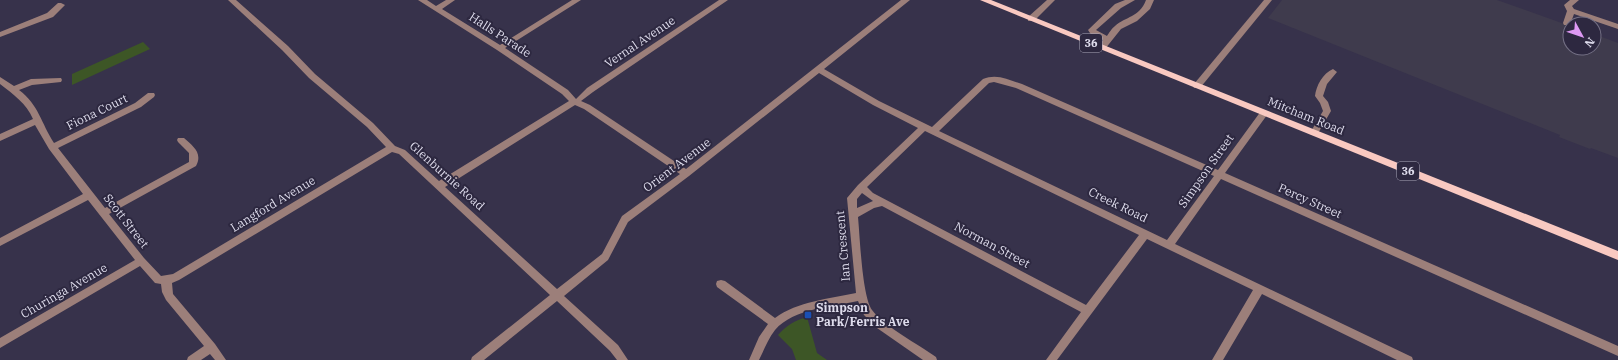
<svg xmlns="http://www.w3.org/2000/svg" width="1618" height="360" viewBox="0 0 1618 360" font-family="'IBM Plex Serif',serif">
<rect width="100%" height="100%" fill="#37324b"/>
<polygon fill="#3f3b4d" points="1282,0 1497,0 1570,26 1570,48 1594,48 1594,34 1618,43 1618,158 1591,148 1590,149 1559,137 1560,135 1268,18"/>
<g fill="#3d5626">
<polygon points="143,42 150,49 72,85 72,74"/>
<path d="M 807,317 L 817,353 L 827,360 L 796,360 L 792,349 L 778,335 C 787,325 794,321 807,317 Z"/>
</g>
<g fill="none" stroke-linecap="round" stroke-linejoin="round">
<g fill="#9c7f7a" fill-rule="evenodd">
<path d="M 228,0 L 236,0 L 288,46 L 315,74 L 373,123 L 395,146 L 405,150 L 439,181 L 569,101 L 562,94 L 497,50 L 418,0 L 427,0 L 436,6 L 446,0 L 455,0 L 442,9 L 500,45 L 572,0 L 581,0 L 505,48 L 568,90 L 576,99 L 587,88 L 719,0 L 728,0 L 593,92 L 581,101 L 590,105 L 686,169 L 901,0 L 910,0 L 824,69 L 879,101 L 932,127 L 983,79 C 997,73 1009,80 1022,84 L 1218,170 L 1261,111 L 1267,111 L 1268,113 L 1267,115 L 1225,173 L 1618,346 L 1618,356 L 1221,179 L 1175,244 L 1412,357 L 1413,360 L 1397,360 L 1262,294 L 1223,360 L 1212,360 L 1253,290 L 1147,239 L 1057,360 L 1046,360 L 1081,312 L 882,206 L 874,208 L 858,217 C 860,237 862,296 872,310 C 885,327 918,344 936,357 L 937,360 L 923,360 L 877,328 L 864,315 L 858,301 C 832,307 794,308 775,330 C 768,339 764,350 759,360 L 749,360 L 759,337 L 768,324 L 717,287 L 716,284 L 717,281 L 721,280 L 725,281 L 775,318 C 798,301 829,299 856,293 L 847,198 L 858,185 L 918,128 L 873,105 L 819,73 L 689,176 L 628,222 L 608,260 L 564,296 L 618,345 L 628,360 L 617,360 L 610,351 L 557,301 L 484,360 L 471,360 L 472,357 L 550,295 L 399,154 L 392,152 L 179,280 L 172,283 L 173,294 L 215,344 L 226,360 L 215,360 L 210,354 L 201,360 L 187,360 L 188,357 L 204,346 L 166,300 L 162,292 L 161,284 L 155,283 L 140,266 L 0,348 L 0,338 L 135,260 L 88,200 L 0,246 L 0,238 L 83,194 L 49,149 L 35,125 L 0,141 L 0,134 L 33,119 C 26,103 14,95 0,84 L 0,77 L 14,86 L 31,79 L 61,78 L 62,80 L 61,82 L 32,85 L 19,90 C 39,105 41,123 54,143 L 135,103 L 148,93 L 154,93 L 155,95 L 154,97 L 141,107 L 58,148 L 105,208 L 189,162 L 189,153 L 178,142 L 177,140 L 178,138 L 184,138 C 193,146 203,153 196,166 L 109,214 L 144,258 L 161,276 L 173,274 L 386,147 L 367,127 L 309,78 L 282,50 ZM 994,82 L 1016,88 L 1214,176 L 1167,240 L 939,131 L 989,83 ZM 575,105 L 584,109 L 680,174 L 622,216 L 602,254 L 557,289 L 445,187 ZM 925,131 L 1139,235 L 1086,305 L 873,193 L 867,187 ZM 862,193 L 873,201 L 857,208 L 857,199 Z"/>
<polygon points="1047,0 1055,0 1034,21 1028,21 1028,17"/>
<path d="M 1125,0 L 1135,0 L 1121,8 L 1096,30 L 1107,36 C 1109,33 1112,28 1115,26 C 1126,16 1139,18 1146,0 L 1154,0 L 1150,9 L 1137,21 L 1121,29 L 1105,49 L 1099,49 L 1098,47 L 1103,40 L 1092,36 L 1088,30 L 1115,4 Z"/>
<polygon points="1264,0 1272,0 1200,88 1194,88 1193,86 1194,84"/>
<polygon points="1570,0 1579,0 1572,6 1574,9 1618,24 1618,29 1574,14 1570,25 1564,25 1563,23 1567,11 1564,5"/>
<polygon points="58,3 61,3 65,5 53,17 0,37 0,32 47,13"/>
<path d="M 1333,69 L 1337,72 L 1327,84 L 1323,96 L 1328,102 L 1331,111 L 1317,135 L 1311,135 L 1310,133 L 1323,111 L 1320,103 L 1315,96 C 1316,86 1323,73 1333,69 Z"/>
</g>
<polygon fill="#f9c9c1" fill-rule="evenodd" points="980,0 991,0 1618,251 1618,260"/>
</g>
<rect fill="#1a4fb4" stroke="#2d2840" stroke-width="1.5" x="804" y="311" width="8" height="8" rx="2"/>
<g text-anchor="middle" stroke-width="4" stroke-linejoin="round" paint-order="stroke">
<g fill="#2d2840" stroke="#a9a6b8" stroke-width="1">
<rect x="1080" y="34" width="22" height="18" rx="3"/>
<rect x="1397" y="162" width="22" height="18" rx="3"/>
</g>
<g font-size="11" font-weight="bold" fill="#dedcec">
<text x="1091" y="47">36</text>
<text x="1408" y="175">36</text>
</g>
<g font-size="12" fill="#dedcec" stroke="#2d2840">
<text transform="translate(500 35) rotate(33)" y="4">Halls Parade</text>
<text transform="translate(640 42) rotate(-34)" y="4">Vernal Avenue</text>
<text transform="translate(97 112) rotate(-26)" y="4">Fiona Court</text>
<text transform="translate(1306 116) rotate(22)" y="4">Mitcham Road</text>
<text transform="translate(677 165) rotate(-37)" y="4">Orient Avenue</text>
<text transform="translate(1206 171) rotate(-55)" y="4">Simpson Street</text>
<text transform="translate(447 176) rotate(42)" y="4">Glenburnie Road</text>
<text transform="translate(1310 201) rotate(24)" y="4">Percy Street</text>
<text transform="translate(273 204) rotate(-31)" y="4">Langford Avenue</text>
<text transform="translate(1118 205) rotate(26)" y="4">Creek Road</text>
<text transform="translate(126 221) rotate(52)" y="4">Scott Street</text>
<text transform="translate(992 245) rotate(28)" y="4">Norman Street</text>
<text transform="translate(843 246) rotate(-95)" y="4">Ian Crescent</text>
<text transform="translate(64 291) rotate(-30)" y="4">Churinga Avenue</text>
</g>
<g font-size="12" font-weight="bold" fill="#dedcec" stroke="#2d2840" text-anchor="start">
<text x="816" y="312">Simpson<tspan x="816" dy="14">Park/Ferris Ave</tspan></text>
</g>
</g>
<g transform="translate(1582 36) rotate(130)"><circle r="19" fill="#2d2840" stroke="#747085"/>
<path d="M0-3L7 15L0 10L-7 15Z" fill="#dd99f3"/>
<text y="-6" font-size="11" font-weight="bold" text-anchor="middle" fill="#dedcec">N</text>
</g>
</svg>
